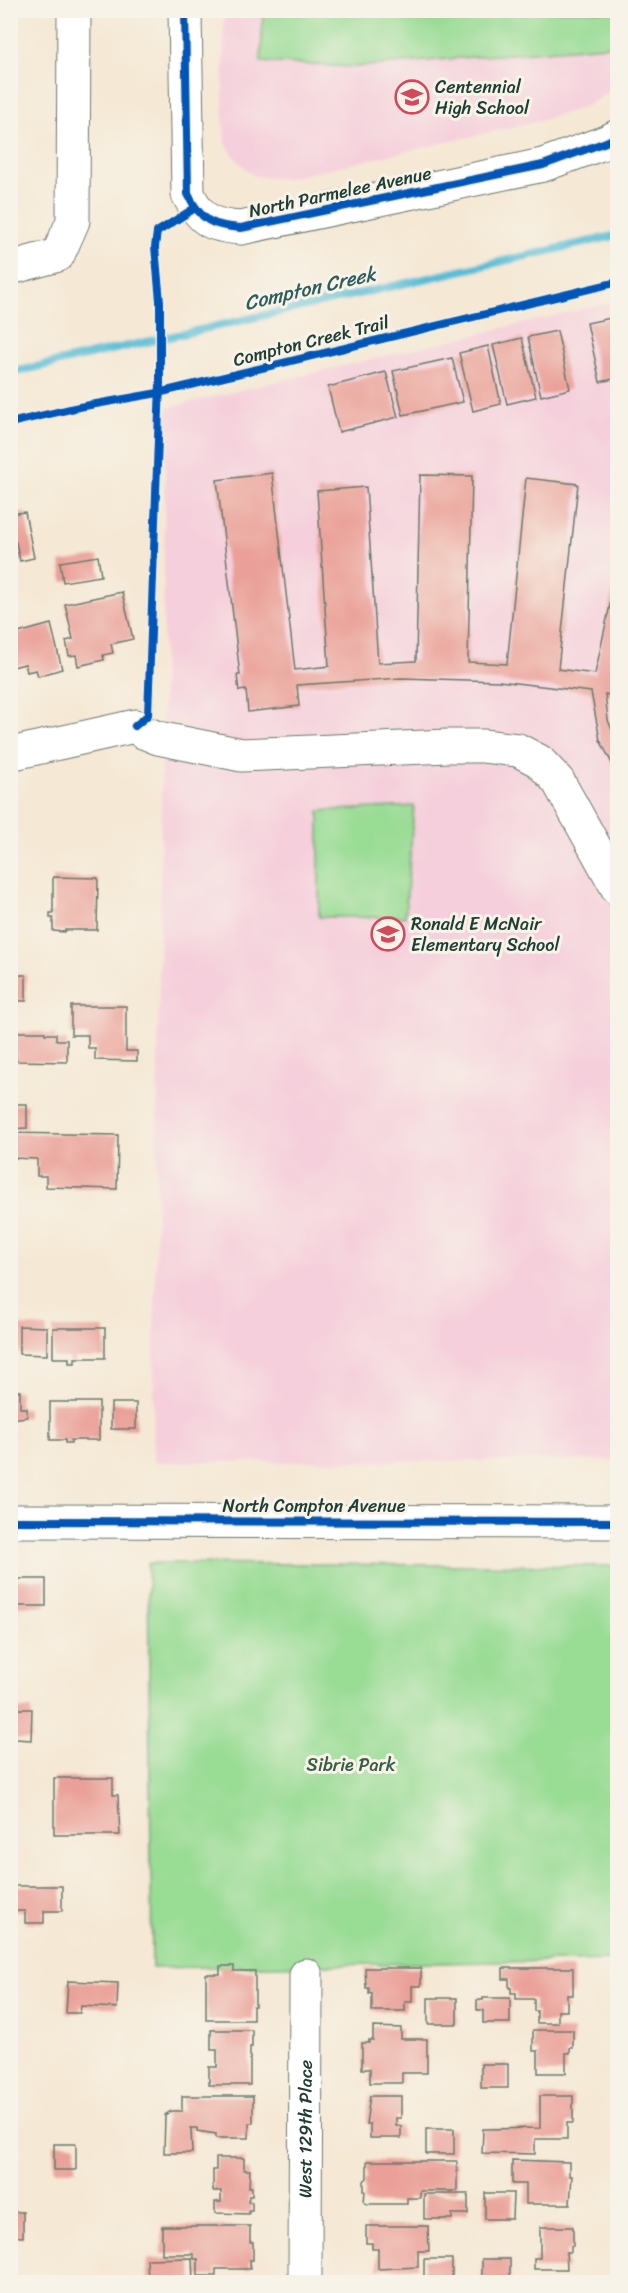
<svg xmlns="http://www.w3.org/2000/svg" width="628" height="2293" viewBox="0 0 628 2293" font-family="Sriracha,sans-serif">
<rect width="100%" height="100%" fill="#f7f3e8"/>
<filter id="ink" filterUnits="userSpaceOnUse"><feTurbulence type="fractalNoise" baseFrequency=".0167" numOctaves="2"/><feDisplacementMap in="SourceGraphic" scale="12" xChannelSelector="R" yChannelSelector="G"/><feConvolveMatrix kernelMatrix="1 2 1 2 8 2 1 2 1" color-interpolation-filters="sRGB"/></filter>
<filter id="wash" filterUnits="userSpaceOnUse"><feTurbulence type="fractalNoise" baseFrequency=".008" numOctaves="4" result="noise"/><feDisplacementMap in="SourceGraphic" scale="24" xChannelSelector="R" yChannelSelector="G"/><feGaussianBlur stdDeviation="1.35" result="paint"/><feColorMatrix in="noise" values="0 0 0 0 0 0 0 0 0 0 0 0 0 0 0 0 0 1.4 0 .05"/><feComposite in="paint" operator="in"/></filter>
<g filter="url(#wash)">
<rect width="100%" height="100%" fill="#f5e8d4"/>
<g fill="#f5cfdb">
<polygon points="224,11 617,11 617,87 585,107 536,122 283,179 254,176 237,160 226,144 223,119"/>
<polygon points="617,301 617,1460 153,1462 166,408"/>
</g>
<g fill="#99dc94" stroke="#5c8c64" stroke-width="1.5">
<polygon points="263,11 617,11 617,45 354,67 261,62"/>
<polygon points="414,806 405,917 319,917 319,811"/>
<polygon points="148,1563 617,1566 617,1960 152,1968"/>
</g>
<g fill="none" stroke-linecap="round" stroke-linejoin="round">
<polyline stroke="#58bed6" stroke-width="8" points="10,373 618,235"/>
</g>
<g id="blocks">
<g fill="#eaa098">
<polygon points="616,317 618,378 600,382 587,323"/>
<polygon points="557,331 570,389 541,396 528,337"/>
<polygon points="522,338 536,397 507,404 493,345"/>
<polygon points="488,346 501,404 473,411 459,353"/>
<polygon points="452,358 463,402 403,415 393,371"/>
<polygon points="386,372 398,417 339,432 328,387"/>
<polygon points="272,473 295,670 329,666 317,491 366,487 378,663 416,661 420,475 472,476 468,662 507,664 526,478 578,484 558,669 595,674 618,568 618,697 605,694 608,720 618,745 618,775 600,740 591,692 499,681 401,678 357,681 297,685 299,706 248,712 246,690 239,691 237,675 240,675 217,480"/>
<polygon points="25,512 34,558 20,561 16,542 10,543 10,514"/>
<polygon points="98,556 101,576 63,582 60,562"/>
<polygon points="122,592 133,639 111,644 113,653 103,655 104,660 78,666 76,655 69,656 66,641 73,639 65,604"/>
<polygon points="51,624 62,669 38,676 36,670 27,672 25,664 13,667 10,658 10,631 17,629 18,633"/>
<polygon points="53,877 98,878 97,930 65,930 65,932 53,931 53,918 50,918 50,913 53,913"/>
<rect x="10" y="975" width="16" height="26"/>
<polygon points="71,1006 126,1006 126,1051 137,1051 137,1061 95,1060 95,1048 88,1048 88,1035 71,1035"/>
<polygon points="16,1032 45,1032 45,1034 56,1034 56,1040 67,1040 67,1062 16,1061 16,1049 13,1049 13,1041 16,1041"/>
<polygon points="10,1104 27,1104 27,1128 10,1129"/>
<polygon points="10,1133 118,1135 117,1189 46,1187 46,1176 37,1176 37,1159 10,1158"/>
<polygon points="19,1326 47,1327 47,1355 19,1354"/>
<polygon points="53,1328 105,1328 105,1358 75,1358 75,1363 69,1363 69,1358 53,1358"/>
<polygon points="10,1391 20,1391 20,1408 27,1408 27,1417 10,1419"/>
<polygon points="50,1402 99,1402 99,1440 71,1440 71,1443 65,1443 65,1440 50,1440"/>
<rect x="111" y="1403" width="25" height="26"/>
<polygon points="10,1579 46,1579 46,1606 18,1606 18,1618 10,1618"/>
<polygon points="10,1709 32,1709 31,1740 16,1739 16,1737 10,1736"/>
<polygon points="54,1778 113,1778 113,1795 118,1795 120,1835 54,1835"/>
<polygon points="10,1886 62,1886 62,1911 44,1911 44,1923 25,1923 25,1911 10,1911"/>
<polygon points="220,1966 234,1966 234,1971 255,1971 255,2006 253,2006 253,2020 206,2020 206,1974 220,1974"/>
<polygon points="365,1968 421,1968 421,1986 412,1986 412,2002 405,2002 405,2011 372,2011 372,1993 369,1994 369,1988 366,1988"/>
<polygon points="503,1968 573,1968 573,1995 567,1995 567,2011 558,2011 558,2023 537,2023 537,2011 534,2011 534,1999 516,1999 516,1993 511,1993 511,1988 509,1988 509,1979 503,1979"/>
<polygon points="68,1981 118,1983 117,2008 81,2006 80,2013 66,2013"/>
<rect x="428" y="1998" width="29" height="26"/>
<polygon points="483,1998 510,1998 510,2023 483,2023 483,2010 477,2010 477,2000 483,2000"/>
<polygon points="373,2027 401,2028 401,2039 427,2039 427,2073 402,2073 402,2083 370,2083 370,2069 362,2069 362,2043 369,2043 369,2040 373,2040"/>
<polygon points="211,2030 252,2030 252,2047 250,2047 250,2085 209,2085 209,2067 217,2067 217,2050 211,2050"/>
<polygon points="533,2030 573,2030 573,2048 570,2048 570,2053 566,2053 566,2073 538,2073 538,2051 533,2051"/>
<rect x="481" y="2064" width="27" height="24"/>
<polygon points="182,2096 253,2096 253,2123 249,2123 249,2138 216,2138 216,2134 197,2131 197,2128 191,2128 192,2153 164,2153 165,2115 171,2111 182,2111"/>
<polygon points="370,2096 401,2096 401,2118 396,2118 396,2126 401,2126 401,2138 370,2138 370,2124 366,2124"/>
<polygon points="540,2096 573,2096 573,2123 567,2123 567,2139 535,2139 535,2154 482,2153 483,2129 540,2128"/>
<rect x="426" y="2129" width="28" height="25"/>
<rect x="54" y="2144" width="22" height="26"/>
<polygon points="216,2158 244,2158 244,2170 250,2170 249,2187 252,2187 252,2196 249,2196 248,2202 252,2202 252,2211 249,2211 249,2214 215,2213 215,2202 221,2202 221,2191 213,2191 213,2170 216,2170"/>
<polygon points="512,2160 569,2162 569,2176 572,2176 570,2204 526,2204 526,2184 512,2184"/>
<polygon points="367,2161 457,2161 457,2191 420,2191 420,2198 407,2198 407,2204 367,2204 364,2202 365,2191 364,2191 364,2181 367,2178"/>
<polygon points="485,2193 513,2193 512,2219 485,2219"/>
<polygon points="424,2194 468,2194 468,2214 452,2214 452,2219 424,2219"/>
<polygon points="10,2212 23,2212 23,2237 10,2236"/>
<polygon points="162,2226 250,2226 250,2242 253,2242 253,2260 250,2260 250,2269 216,2269 216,2276 198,2276 198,2259 194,2259 194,2254 162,2254"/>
<polygon points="366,2226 428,2226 429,2251 418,2251 418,2267 378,2269 378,2249 372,2249 372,2243 366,2243"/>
<polygon points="540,2227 573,2227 573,2246 571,2246 571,2252 566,2252 567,2269 534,2269 534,2258 540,2258"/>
<polygon points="192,2258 193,2282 148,2282 147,2259"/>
<rect x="424" y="2259" width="28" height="23"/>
<rect x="482" y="2259" width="28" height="23"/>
</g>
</g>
</g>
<g filter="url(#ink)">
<use href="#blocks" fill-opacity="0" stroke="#6a796c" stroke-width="1.5"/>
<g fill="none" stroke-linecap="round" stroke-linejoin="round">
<g stroke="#6a796c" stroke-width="35">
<g id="minor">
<path d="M 185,10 L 188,194 C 201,221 212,226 241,228 L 543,165 L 606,142 L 618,136"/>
<polyline points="10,268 58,255 73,221 74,10"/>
<polyline points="10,754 135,726 143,732 158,738 242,755 448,746 483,746 518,750 539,761 558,781 618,889"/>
<polyline points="10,1521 618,1522"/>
<path id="s1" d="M 305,2282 L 306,1975"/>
</g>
</g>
<use href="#minor" stroke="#fff" stroke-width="33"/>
<g stroke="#f7f3e8" stroke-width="11">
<g id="cycleway">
<path d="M 185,10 L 188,194 C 201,221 212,226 241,228 L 543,165 L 606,142 L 618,136"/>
<polyline points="10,423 79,407 158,393 618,282"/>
<polyline points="135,726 148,715 160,383 160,301 155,247 157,232 195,208"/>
<polyline points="10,1521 618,1522"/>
</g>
</g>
<use href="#cycleway" stroke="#0057b8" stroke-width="8"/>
</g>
</g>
<defs>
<g id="school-ring" transform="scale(1.725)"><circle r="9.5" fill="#f7f3e8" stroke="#d1495b" stroke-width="1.5"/><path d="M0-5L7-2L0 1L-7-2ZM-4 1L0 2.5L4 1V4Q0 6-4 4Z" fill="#d1495b"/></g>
</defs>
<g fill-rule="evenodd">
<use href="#school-ring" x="412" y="97"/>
<use href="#school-ring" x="388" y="934"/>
</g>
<g text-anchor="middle" stroke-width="6" stroke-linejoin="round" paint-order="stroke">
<g font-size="18" fill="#1f3d34" stroke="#f7f3e8" text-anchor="start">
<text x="435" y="93">Centennial<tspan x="435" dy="21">High School</tspan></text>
<text x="411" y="930">Ronald E McNair<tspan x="411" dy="21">Elementary School</tspan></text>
</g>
<g font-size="18" fill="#1f3d34" stroke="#f7f3e8">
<text transform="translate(340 192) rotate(-12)" y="6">North Parmelee Avenue</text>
<text transform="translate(311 341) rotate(-14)" y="6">Compton Creek Trail</text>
<text x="314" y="1512">North Compton Avenue</text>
<text dy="6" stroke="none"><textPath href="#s1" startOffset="153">West 129th Place</textPath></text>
</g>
<g font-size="18" fill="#375d47" stroke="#f7f3e8">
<text x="351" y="1771">Sibrie Park</text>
</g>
<g font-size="20" font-style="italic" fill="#2d5d5c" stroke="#f7f3e8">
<text transform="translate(310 288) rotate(-13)" y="7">Compton Creek</text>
</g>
</g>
<rect width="628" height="2293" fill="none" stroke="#f7f3e8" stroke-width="36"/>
</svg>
